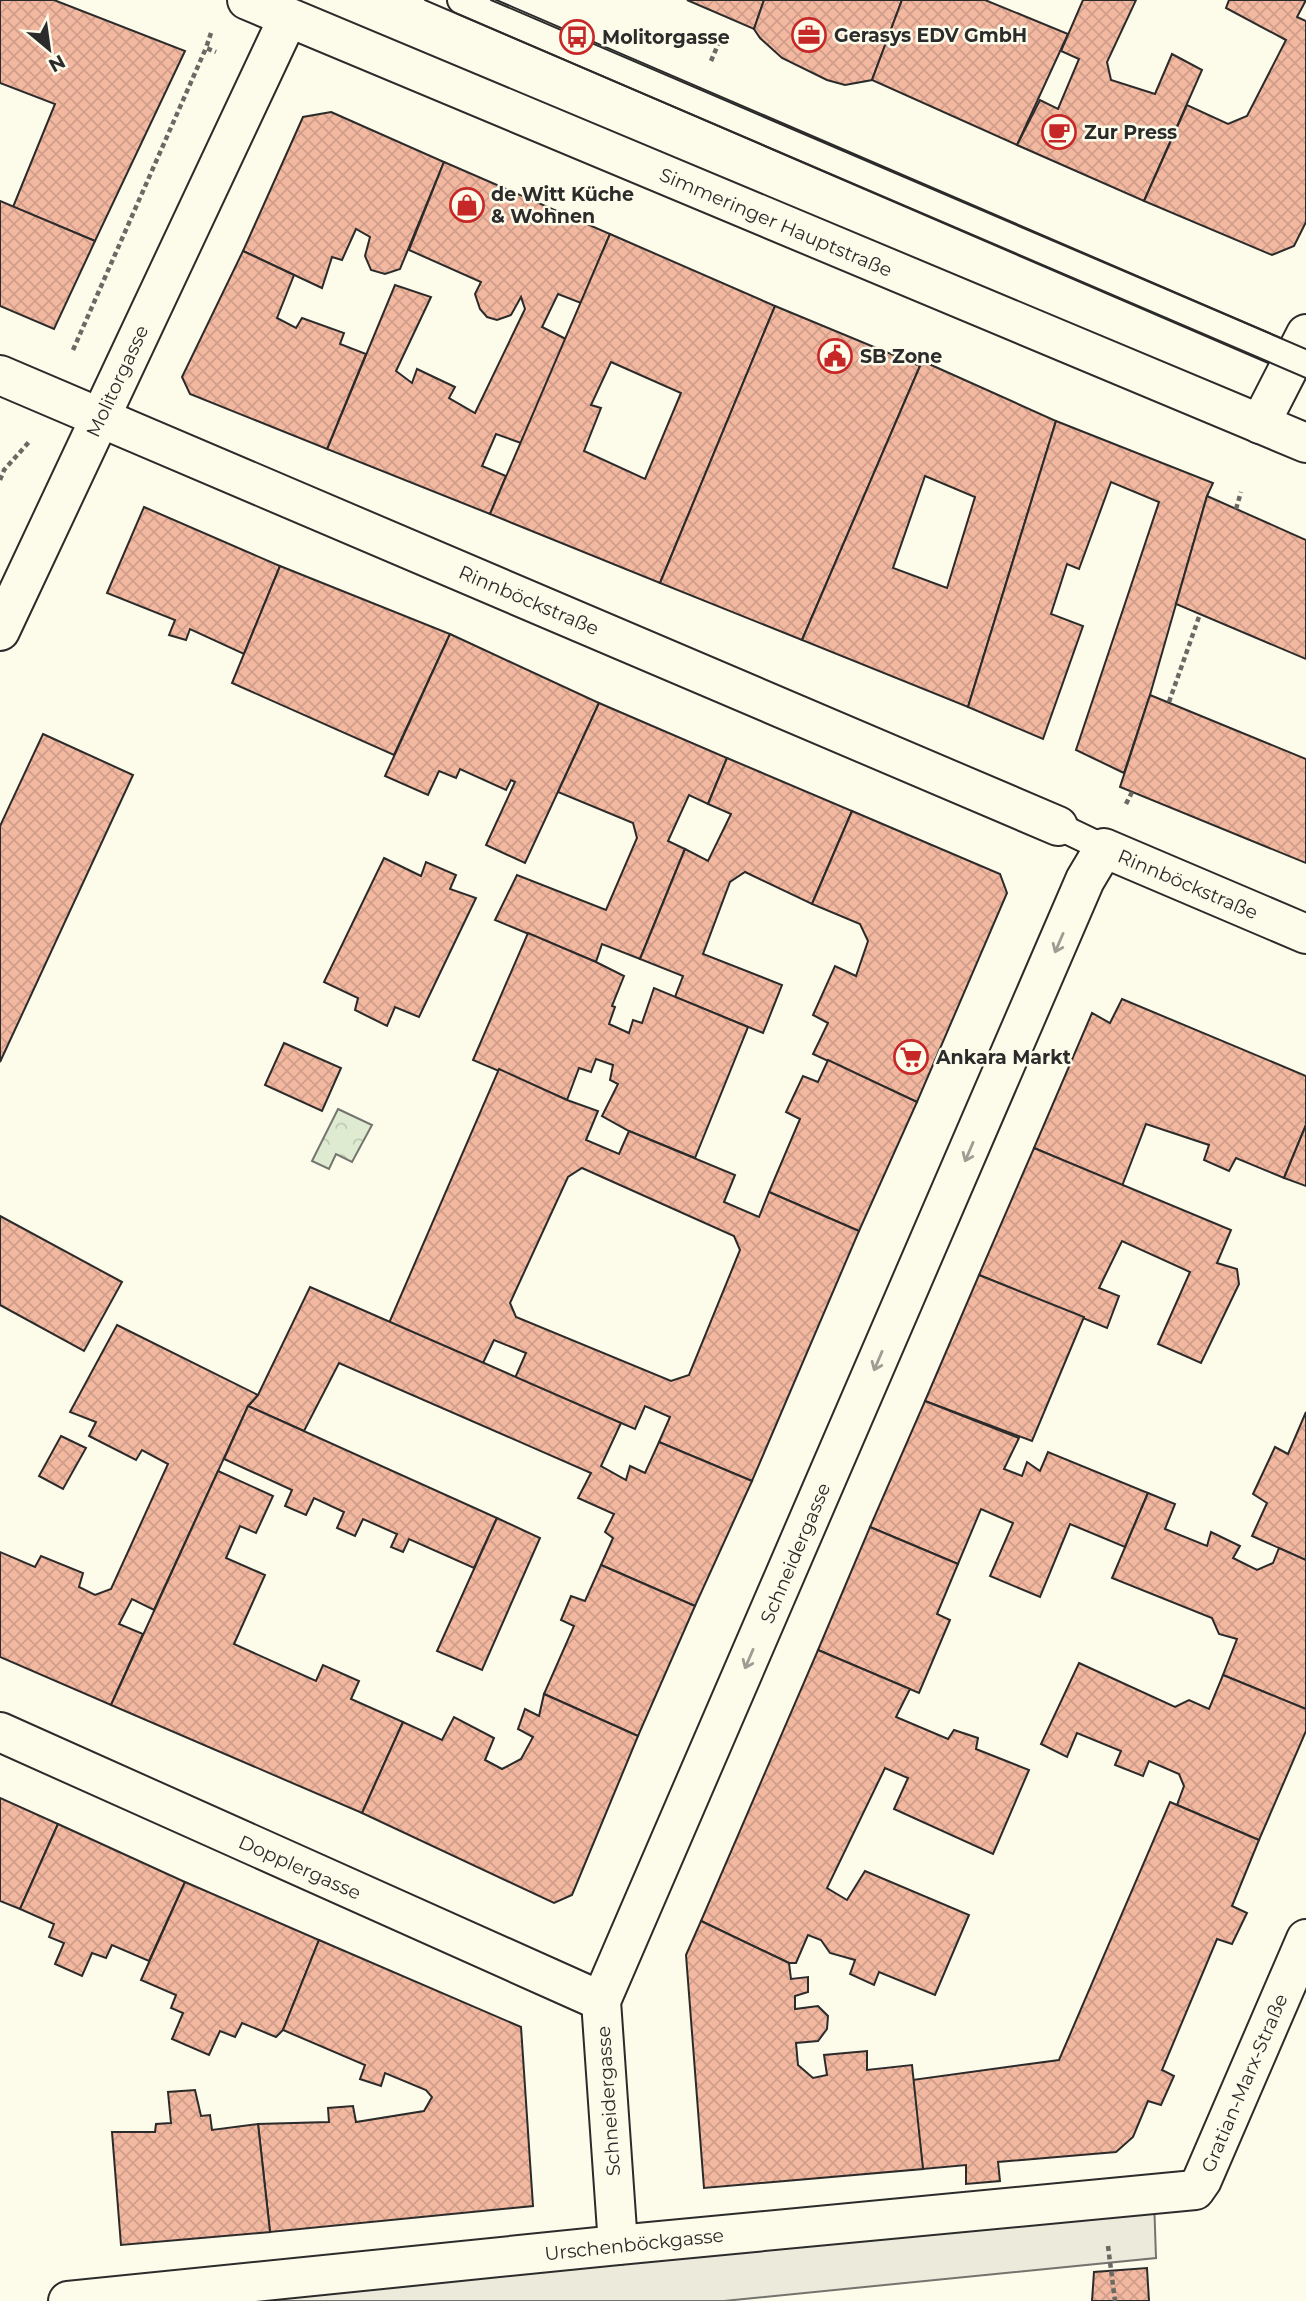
<svg xmlns="http://www.w3.org/2000/svg" width="1306" height="2301" viewBox="0 0 1306 2301" font-family="Montserrat,sans-serif">
<defs>
<pattern id="park-crowns" width="20" height="18" patternUnits="userSpaceOnUse" patternTransform="scale(1.75)"><rect width="20" height="18" fill="#deebd1"/><path d="M2 6a3 3 0 1 1 6 0M12 15a3 3 0 1 1 6 0" fill="none" stroke="#bfcab4"/></pattern>
<pattern id="building-cross-hatch" width="8" height="8" patternUnits="userSpaceOnUse" patternTransform="scale(1.75)"><rect width="8" height="8" fill="#f2b8a0"/><path d="M0 0l8 8M0 8l8-8" fill="none" stroke="#d09e8a"/></pattern>
</defs>
<rect width="100%" height="100%" fill="#fdfbea"/>
<polygon fill="url(#park-crowns)" stroke="#74746e" stroke-width="2" points="338,1109 372,1125 352,1162 336,1154 329,1169 312,1161"/>
<polygon fill="#eceadb" stroke="#74746e" stroke-width="2" points="1154,2198 1156,2258 724,2301 68,2301"/>
<g fill="url(#building-cross-hatch)" stroke="#2b2b2b" stroke-width="2" fill-rule="evenodd">
<polygon points="0,0 54,0 185,51 95,241 13,207 55,104 0,83"/>
<polygon points="687,0 764,0 754,29"/>
<polygon points="764,0 902,0 872,80 845,85 827,80 782,58 760,38 754,29"/>
<polygon points="902,0 985,0 1068,34 1017,145 872,80"/>
<polygon points="1083,0 1136,0 1107,62 1111,80 1155,94 1172,54 1202,70 1144,201 1017,145 1040,100 1058,109 1079,59 1061,51"/>
<polygon points="1229,0 1306,0 1297,17 1306,21 1306,222 1294,246 1272,255 1144,201 1187,105 1228,124 1247,116 1286,40 1226,8"/>
<polygon points="331,112 444,162 400,269 385,274 371,270 365,256 370,237 356,229 342,260 332,257 322,288 243,251 303,117"/>
<polygon points="444,162 610,234 581,303 558,294 542,327 566,339 521,443 496,434 482,466 506,476 490,514 327,449 395,285 431,297 396,371 412,383 417,369 455,387 449,398 475,413 525,309 521,297 511,315 497,320 487,317 480,309 475,294 481,282 409,250"/>
<polygon points="0,201 95,241 54,329 0,306"/>
<path d="M 610,234 L 775,306 L 660,583 L 490,514 ZM 611,362 L 681,393 L 645,479 L 584,451 L 601,408 L 591,405 Z"/>
<polygon points="243,251 294,275 277,318 296,328 302,318 344,333 340,344 366,354 327,449 190,394 182,377"/>
<polygon points="775,306 920,366 802,640 660,583"/>
<path d="M 920,360 L 1056,421 L 968,707 L 802,640 L 920,366 ZM 925,476 L 975,497 L 947,588 L 893,568 Z"/>
<polygon points="1056,421 1213,483 1207,496 1150,695 1124,773 1076,750 1159,502 1111,482 1079,569 1067,564 1051,614 1083,626 1043,739 968,707"/>
<polygon points="1207,496 1306,540 1306,659 1176,604"/>
<polygon points="144,507 280,566 244,654 190,629 186,640 169,635 175,620 107,593"/>
<polygon points="280,566 450,634 394,755 232,683"/>
<polygon points="450,634 599,703 525,863 486,845 515,782 511,780 506,790 460,769 456,778 439,771 428,795 385,776"/>
<polygon points="1150,695 1306,759 1306,863 1120,787"/>
<polygon points="599,703 727,758 708,804 689,795 668,841 685,849 640,959 602,944 596,962 495,920 517,875 606,910 637,838 633,823 558,792"/>
<polygon points="43,734 133,775 0,1062 0,826"/>
<polygon points="727,758 852,811 812,904 745,872 730,882 703,954 782,985 763,1033 675,997 683,976 640,959 685,849 708,861 731,814 708,804"/>
<polygon points="852,811 1000,874 1007,893 917,1102 813,1054 828,1023 813,1015 835,966 856,976 868,941 860,924 812,904"/>
<polygon points="384,858 421,876 426,862 456,875 450,889 476,898 419,1017 395,1007 387,1026 355,1010 358,998 324,982"/>
<polygon points="528,933 596,962 624,976 612,1006 615,1007 609,1024 629,1033 633,1020 642,1023 654,988 748,1027 695,1158 629,1131 602,1116 618,1084 610,1080 613,1065 596,1059 591,1072 579,1068 567,1100 473,1060"/>
<polygon points="1122,999 1306,1076 1306,1125 1284,1178 1236,1158 1229,1171 1204,1160 1209,1145 1146,1124 1122,1186 1034,1148 1092,1013 1110,1023"/>
<polygon points="284,1043 341,1068 322,1111 265,1085"/>
<polygon points="828,1060 917,1102 859,1231 769,1192 800,1119 786,1112 803,1076 818,1082"/>
<path d="M 499,1069 L 567,1100 L 598,1111 L 586,1140 L 619,1154 L 629,1131 L 735,1175 L 724,1202 L 759,1217 L 769,1192 L 859,1231 L 752,1481 L 659,1442 L 670,1417 L 645,1406 L 635,1429 L 515,1378 L 526,1353 L 494,1340 L 483,1363 L 389,1323 ZM 582,1168 L 734,1236 L 740,1250 L 689,1375 L 671,1381 L 516,1317 L 510,1303 L 568,1177 Z"/>
<polygon points="1306,1125 1306,1186 1284,1178"/>
<polygon points="1034,1148 1231,1230 1217,1263 1237,1269 1239,1284 1201,1363 1158,1344 1190,1272 1122,1241 1099,1288 1119,1296 1107,1328 979,1275"/>
<polygon points="0,1216 122,1282 84,1351 0,1305"/>
<polygon points="979,1275 1084,1317 1032,1441 925,1401"/>
<polygon points="310,1287 621,1423 601,1466 626,1480 630,1466 645,1473 659,1442 752,1481 695,1606 601,1565 613,1538 605,1532 614,1514 578,1498 591,1473 339,1363 304,1431 248,1406 258,1395"/>
<polygon points="117,1325 258,1395 248,1406 154,1610 132,1599 119,1624 143,1634 111,1705 0,1657 0,1552 35,1567 41,1556 83,1573 79,1587 95,1595 111,1589 168,1464 142,1450 136,1460 89,1436 96,1422 70,1412"/>
<polygon points="925,1401 1019,1438 1004,1469 1022,1476 1027,1462 1040,1471 1048,1452 1148,1493 1125,1547 1070,1524 1040,1597 990,1576 1013,1523 981,1509 958,1564 870,1527"/>
<polygon points="248,1406 497,1518 474,1568 409,1539 403,1552 391,1547 397,1534 363,1519 355,1536 337,1528 344,1512 314,1498 306,1515 285,1506 292,1490 224,1459"/>
<polygon points="1306,1412 1306,1560 1252,1536 1267,1503 1253,1494 1275,1447 1288,1454"/>
<polygon points="61,1436 86,1448 63,1489 39,1476"/>
<polygon points="218,1471 273,1496 256,1533 240,1526 226,1558 265,1575 234,1644 316,1681 323,1665 359,1681 351,1699 403,1722 362,1813 111,1705"/>
<polygon points="1148,1493 1175,1504 1165,1529 1207,1546 1211,1532 1240,1546 1233,1558 1257,1570 1273,1563 1279,1548 1306,1560 1306,1709 1223,1675 1237,1639 1219,1634 1212,1618 1112,1578"/>
<polygon points="497,1518 540,1538 482,1670 437,1651"/>
<polygon points="870,1527 958,1564 937,1614 950,1620 919,1693 818,1650"/>
<polygon points="601,1565 695,1606 638,1736 544,1694 574,1626 561,1620 571,1596 585,1601"/>
<polygon points="818,1650 910,1689 896,1717 948,1739 954,1730 978,1738 976,1749 1029,1770 993,1854 894,1809 908,1778 885,1768 827,1888 847,1900 865,1871 969,1915 935,1995 879,1972 874,1985 850,1974 855,1960 830,1953 821,1940 808,1935 796,1963 789,1963 701,1921"/>
<polygon points="1079,1663 1175,1707 1189,1700 1209,1709 1223,1675 1306,1709 1306,1731 1259,1840 1177,1805 1184,1786 1179,1774 1149,1761 1143,1776 1115,1765 1121,1751 1077,1733 1067,1757 1041,1744"/>
<polygon points="544,1694 638,1736 572,1895 554,1903 362,1813 403,1722 442,1740 454,1717 494,1738 485,1760 502,1769 521,1759 533,1737 518,1729 525,1709 539,1716"/>
<polygon points="0,1798 58,1824 20,1909 0,1901"/>
<polygon points="1170,1802 1259,1840 1232,1906 1247,1913 1232,1944 1217,1939 1162,2070 1174,2076 1161,2105 1148,2101 1133,2137 1116,2152 998,2162 1000,2181 966,2184 966,2165 923,2169 912,2080 1059,2060"/>
<polygon points="58,1824 185,1882 149,1961 112,1945 106,1958 92,1953 82,1976 55,1964 64,1943 49,1937 54,1924 20,1909"/>
<polygon points="185,1882 319,1940 283,2030 276,2037 242,2023 235,2037 220,2031 209,2055 172,2039 183,2013 171,2008 176,1995 141,1980"/>
<polygon points="701,1921 789,1963 791,1979 808,1977 808,1992 795,1996 795,2009 818,2006 828,2016 827,2029 818,2041 796,2043 798,2065 813,2078 827,2075 824,2055 867,2051 867,2070 912,2065 923,2169 704,2188 686,1955"/>
<polygon points="319,1940 521,2027 533,2206 270,2232 258,2124 329,2122 328,2108 353,2106 356,2122 424,2111 432,2097 426,2090 385,2073 381,2086 360,2079 365,2065 283,2030"/>
<polygon points="195,2090 201,2116 210,2115 212,2130 258,2124 270,2232 121,2245 112,2132 155,2132 156,2124 171,2123 168,2092"/>
<polygon points="1147,2268 1149,2301 1092,2301 1094,2272"/>
</g>
<g fill="none" stroke-linecap="round" stroke-linejoin="round">
<g stroke="#2b2b2b" stroke-width="30">
<g id="lane">
<polyline points="461,0 1306,364"/>
<polyline points="1058,826 1104,848"/>
</g>
</g>
<g stroke="#2b2b2b" stroke-width="42">
<g id="street">
<polyline points="0,375 1058,826"/>
<polyline points="1260,424 1306,334"/>
<polyline points="0,631 288,18"/>
<polyline points="0,1732 601,2001"/>
<polyline points="618,2245 601,2001 1085,880 1104,848 1306,934"/>
<polyline points="68,2301 618,2245 1195,2190 1202,2180 1306,1939"/>
</g>
</g>
<g stroke="#2b2b2b" stroke-width="42">
<polyline id="primary" points="247,0 1306,443"/>
</g>
<g stroke="#6a6964" stroke-width="4.5" stroke-dasharray="5 3.5" stroke-linecap="butt">
<polyline points="211,33 206,48 216,52"/>
<polyline points="711,61 720,40"/>
<polyline points="73,350 206,48"/>
<polyline points="0,480 4,470 29,442"/>
<polyline points="1236,509 1241,492"/>
<polyline points="1169,702 1200,614"/>
<polyline points="1126,804 1132,792"/>
<polyline points="1108,2246 1115,2301"/>
</g>
<use href="#lane" stroke="#fdfbea" stroke-width="26"/>
<use href="#street" stroke="#fdfbea" stroke-width="38"/>
<use href="#primary" stroke="#fdfbea" stroke-width="38"/>
<g stroke="#2b2b2b" stroke-width="2">
<polyline points="425,0 1306,378"/>
<polyline points="491,0 1306,349"/>
</g>
</g>
<defs><path id="oneway-shaft" d="M-6 0H5M1.5-3L5.5 0L1.5 3" fill="none" stroke-width="1.6" stroke-linecap="round" stroke-linejoin="round" transform="scale(1.75)"/></defs>
<g stroke="#9e9d94">
<use href="#oneway-shaft" transform="translate(1059 943) rotate(113)"/>
<use href="#oneway-shaft" transform="translate(969 1152) rotate(113)"/>
<use href="#oneway-shaft" transform="translate(878 1361) rotate(113)"/>
<use href="#oneway-shaft" transform="translate(749 1659) rotate(113)"/>
</g>
<defs>
<g id="office-ring" transform="scale(1.75)"><circle r="9.5" fill="#fdfbea" stroke="#c62828" stroke-width="1.5"/><path d="M-6-3h4V-5.5h4V-3h4V5H-6ZM-1-4.5V-3h2v-1.5ZM-6 0V1H6V0Z" fill="#c62828"/></g>
<g id="bus-ring" transform="scale(1.75)"><circle r="9.5" fill="#fdfbea" stroke="#c62828" stroke-width="1.5"/><path d="M-5-6H5V4H4V6H2V4H-2V6H-4V4H-5ZM-3.5-4V0h7V-4ZM-3.5 1.2v1.5H-2V1.2ZM2 1.2v1.5H3.5V1.2Z" fill="#c62828"/></g>
<g id="cafe-ring" transform="scale(1.75)"><circle r="9.5" fill="#fdfbea" stroke="#c62828" stroke-width="1.5"/><path d="M-5.5-4.5H6V0H3Q3 3.5 0 3.5H-2.5Q-5.5 3.5-5.5 0ZM3-3.2v2h1.7v-2ZM-6 4.5H4V6H-6Z" fill="#c62828"/></g>
<g id="shop-ring" transform="scale(1.75)"><circle r="9.5" fill="#fdfbea" stroke="#c62828" stroke-width="1.5"/><path d="M-5-2.5h2.3a2.7 3.5 0 0 1 5.4 0H5L5.5 6h-11ZM-1.5-2.5h3a1.5 2.3 0 0 0-3 0Z" fill="#c62828"/></g>
<g id="civic-ring" transform="scale(1.75)"><circle r="9.5" fill="#fdfbea" stroke="#c62828" stroke-width="1.5"/><path d="M-.6-6.5H3V-4.5H.6V-3L4-1V1h2V6H-6V1h2V-1L-.6-3ZM-1.2 2.5V6h2.4V2.5Z" fill="#c62828"/></g>
<g id="supermarket-ring" transform="scale(1.75)"><circle r="9.5" fill="#fdfbea" stroke="#c62828" stroke-width="1.5"/><path d="M-6-5.5h2.5l.6 2H6L4.5 2H-2.5L-4.4-4H-6ZM-1.5 3.2a1.3 1.3 0 1 0 .1 0ZM3 3.2a1.3 1.3 0 1 0 .1 0Z" fill="#c62828"/></g>
</defs>
<g fill-rule="evenodd">
<use href="#office-ring" x="809" y="35"/>
<use href="#bus-ring" x="577" y="37"/>
<use href="#cafe-ring" x="1059" y="132"/>
<use href="#shop-ring" x="467" y="205"/>
<use href="#civic-ring" x="835" y="356"/>
<use href="#supermarket-ring" x="911" y="1057"/>
</g>
<g text-anchor="middle" stroke-width="5" stroke-linejoin="round" paint-order="stroke">
<g font-size="19" font-weight="bold" fill="#2b2b2b" stroke="#fdfbea" text-anchor="start">
<text x="834" y="42">Gerasys EDV GmbH</text>
<text x="602" y="44">Molitorgasse</text>
<text x="1084" y="139">Zur Press</text>
<text x="491" y="201">de Witt Küche<tspan x="491" dy="22">&amp; Wohnen</tspan></text>
<text x="860" y="363">SB Zone</text>
<text x="936" y="1064">Ankara Markt</text>
</g>
<g font-size="19" fill="#2b2b2b" stroke="#fdfbea">
<text transform="translate(776 222) rotate(23)" y="7">Simmeringer Hauptstraße</text>
<text transform="translate(117 381) rotate(-65)" y="7">Molitorgasse</text>
<text transform="translate(529 600) rotate(23)" y="7">Rinnböckstraße</text>
<text transform="translate(1188 884) rotate(23)" y="7">Rinnböckstraße</text>
<text transform="translate(795 1553) rotate(-67)" y="7">Schneidergasse</text>
<text transform="translate(300 1867) rotate(24)" y="7">Dopplergasse</text>
<text transform="translate(1244 2083) rotate(-67)" y="7">Gratian-Marx-Straße</text>
<text transform="translate(608 2101) rotate(-94)" y="7">Schneidergasse</text>
<text transform="translate(634 2244) rotate(-6)" y="7">Urschenböckgasse</text>
</g>
</g>
<g transform="translate(49 49) rotate(151)" stroke="#fdfbea" stroke-width="5" paint-order="stroke">
<path d="M0-5L12 26L0 18L-12 26Z" fill="#2b2b2b"/>
<text y="-10" font-size="19" font-weight="bold" text-anchor="middle" fill="#2b2b2b">N</text>
</g>
</svg>
